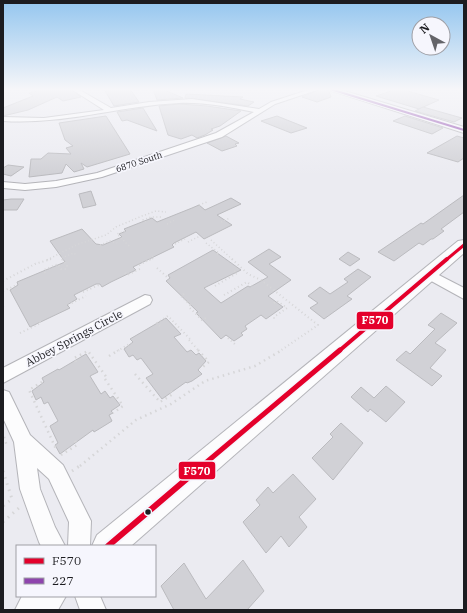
<svg xmlns="http://www.w3.org/2000/svg" width="467" height="613" viewBox="0 0 467 613" font-family="'IBM Plex Serif',serif">
<rect width="100%" height="100%" fill="#ebebf1"/>
<g fill="#d1d1d6" stroke="#bbbbbf">
<polygon points="45,89 70,89 81,97 63,101 57,97 28,110 3,116 3,108 33,96 29,93"/>
<polygon points="104,89 130,89 139,102 114,106"/>
<polygon points="153,89 162,89 183,98 157,100"/>
<polygon points="321,89 329,91 331,97 317,102 302,97"/>
<polygon points="397,89 404,90 439,100 419,109 376,96"/>
<polygon points="186,94 243,97 240,99 254,102 248,106 185,98"/>
<polygon points="179,104 207,106 241,111 220,126 211,129 213,130 205,135 197,138 192,135 181,139 168,135 159,106"/>
<polygon points="423,107 462,118 454,122 415,111"/>
<polygon points="143,108 157,131 127,120 122,121 117,112"/>
<polygon points="106,116 130,154 87,167 81,163 84,169 74,172 66,164 62,173 29,177 31,159 41,159 48,153 71,154 66,148 73,146 65,140 59,123"/>
<polygon points="277,116 307,128 291,133 261,121"/>
<polygon points="405,116 443,128 432,134 393,121"/>
<polygon points="226,136 239,143 235,144 237,146 222,151 207,143"/>
<polygon points="457,136 464,138 464,158 458,162 427,153"/>
<polygon points="8,165 24,167 11,176 3,174 3,168"/>
<polygon points="91,191 96,205 83,208 79,194"/>
<polygon points="464,195 464,212 441,229 444,231 433,239 431,239 423,245 419,243 394,261 378,252 421,223 423,224"/>
<polygon points="231,198 241,204 217,215 232,225 204,239 196,232 174,243 172,245 174,247 133,267 136,270 111,282 102,287 100,284 96,284 74,295 77,299 67,305 70,308 30,327 10,290 18,285 17,282 65,262 50,241 82,229 96,244 103,245 122,237 119,234 126,231 124,229 152,218 157,222 192,208 199,205 205,210"/>
<polygon points="11,199 24,199 17,210 3,210 3,200"/>
<polygon points="269,249 281,257 269,264 291,280 268,296 283,307 266,319 261,315 245,326 247,329 241,333 243,335 234,341 226,335 221,339 196,313 198,312 166,281 170,278 168,275 213,250 241,270 204,288 221,303 248,286 250,287 268,277 248,262"/>
<polygon points="348,252 360,259 350,266 339,259"/>
<polygon points="358,269 371,277 347,296 352,299 324,319 310,308 318,303 308,296 320,287 330,294 348,282 344,279"/>
<polygon points="441,313 457,323 435,343 446,350 430,368 442,376 432,386 396,360 406,351 410,354 435,329 428,325"/>
<polygon points="166,318 181,334 174,337 187,352 191,350 196,355 199,353 206,361 198,370 202,374 192,381 187,383 186,382 162,399 146,378 153,374 141,358 137,360 133,355 129,357 124,349 133,342 130,339"/>
<polygon points="86,354 98,372 90,376 101,394 105,391 110,398 113,396 120,405 111,411 113,413 109,415 112,421 99,429 94,432 93,430 60,454 55,445 58,443 50,426 58,421 48,402 44,404 41,397 36,400 32,391 44,382 42,378 58,369 59,370"/>
<polygon points="386,386 405,402 386,422 370,409 368,412 351,397 361,387 374,398"/>
<polygon points="341,423 363,443 333,480 312,458 333,437 330,434"/>
<polygon points="293,474 316,499 299,517 307,527 289,547 281,536 266,553 243,522 260,505 256,500 268,487 273,493"/>
<polygon points="243,560 264,591 247,610 174,610 161,586 184,563 206,599"/>
</g>
<g fill="none" stroke-linecap="round" stroke-linejoin="round">
<g stroke="#b4b4b9" stroke-width="2">
<g id="minor">
<path d="M 71,89 L 78,89 L 111,108 L 149,102 L 192,99 L 259,109 L 271,102 L 311,89 L 320,89 L 275,104 L 222,137 L 102,177 L 56,187 L 25,190 L 3,188 L 3,182 L 25,184 L 56,181 L 97,173 L 216,133 L 254,112 C 229,107 204,102 179,103 C 119,106 63,125 3,121 L 3,117 L 44,118 L 104,110 Z"/>
<polygon points="429,270 464,288 464,299 424,277 423,274 424,271"/>
<polygon points="145,295 150,296 152,300 150,304 3,383 3,368"/>
<polygon points="3,390 9,392 30,435 63,465 91,521 90,546 68,546 69,522 49,479 37,468 40,489 55,527 65,546 41,546 39,542 20,489 14,442 3,418"/>
<polygon points="75,596 100,596 106,610 80,610"/>
</g>
</g>
<g stroke="#b4b4b9" stroke-width="2">
<g id="secondary">
<polygon points="326,89 338,89 464,127 464,133"/>
<polygon points="464,240 464,253 131,546 92,546 97,535 458,241"/>
<polygon points="22,596 66,596 58,610 15,610"/>
</g>
</g>
<g stroke="#d6d6d8" stroke-width="1.5" stroke-dasharray="1 2.5" stroke-linecap="butt">
<polyline points="199,205 207,202"/>
<polyline points="146,222 143,220 151,217 163,217"/>
<polyline points="221,222 230,218"/>
<polyline points="167,224 175,220"/>
<polyline points="125,231 117,234 129,246"/>
<polyline points="211,240 233,260"/>
<polyline points="188,242 200,236"/>
<polyline points="206,243 219,253 215,255"/>
<polyline points="175,244 185,239"/>
<polyline points="100,245 110,241 117,243"/>
<polyline points="47,260 76,245 106,235 116,227 142,216 156,211 166,212"/>
<polyline points="63,260 61,258 74,253 76,255"/>
<polyline points="149,260 154,258 151,255"/>
</g>
<g stroke="#d6d6d8" stroke-width="2" stroke-dasharray="1 3" stroke-linecap="butt">
<polyline points="232,259 248,274 261,280 318,325 280,351"/>
<polyline points="139,265 151,259"/>
<polyline points="157,268 167,277"/>
<polyline points="45,273 44,270 58,264 61,269 66,269 67,266 62,259"/>
<polyline points="125,273 127,275 142,268"/>
<polyline points="3,281 35,264 51,259"/>
<polyline points="215,286 237,273 233,270"/>
<polyline points="3,291 17,285"/>
<polyline points="83,292 99,285"/>
<polyline points="184,294 181,296 192,307"/>
<polyline points="224,295 247,282 252,286"/>
<polyline points="274,303 277,301 287,308 274,317 274,321"/>
<polyline points="68,305 86,296"/>
<polyline points="3,306 5,305"/>
<polyline points="190,308 202,320 206,318"/>
<polyline points="160,326 157,323 168,316 190,339"/>
<polyline points="20,333 41,323 38,320"/>
<polyline points="228,338 237,346"/>
<polyline points="189,340 199,351"/>
<polyline points="117,351 131,343"/>
</g>
<g stroke="#d6d6d8" stroke-width="2.5" stroke-dasharray="1.5 4" stroke-linecap="butt">
<polyline points="198,350 209,362 200,369"/>
<polyline points="109,356 119,350"/>
<polyline points="76,362 74,358 88,351 107,378"/>
<polyline points="135,374 160,402 173,394 170,390"/>
<polyline points="105,379 123,406 113,413"/>
<polyline points="42,382 29,390 56,449"/>
<polyline points="4,437 7,446"/>
<polyline points="61,455 77,445 74,439"/>
<polyline points="80,466 136,420 171,404 205,381 255,366 282,350"/>
</g>
<g stroke="#d6d6d8" stroke-width="3" stroke-dasharray="1.5 5" stroke-linecap="butt">
<polyline points="3,471 12,499 3,506"/>
<polyline points="72,471 81,465"/>
<polyline points="3,522 20,507"/>
</g>
<use href="#minor" fill="#fcfcfd" fill-rule="evenodd"/>
<use href="#secondary" fill="#fcfcfd" fill-rule="evenodd"/>
<g stroke="#f6f6fd" stroke-width="5.5">
<polyline id="bus-1-far3" points="446,260 464,245"/>
</g>
<g stroke="#f6f6fd" stroke-width="7">
<polyline id="bus-1-far2" points="339,351 447,259"/>
</g>
<g stroke="#f6f6fd" stroke-width="8">
<polyline id="bus-1-far1" points="202,466 340,350"/>
</g>
<g stroke="#f6f6fd" stroke-width="10">
<polyline id="bus-1" points="108,546 203,465"/>
</g>
<g stroke="#f6f6fd" stroke-width="3.5">
<polyline id="bus-2" points="330,89 464,130"/>
</g>
<use href="#bus-1-far3" stroke="#e4002b" stroke-width="3"/>
<use href="#bus-1-far2" stroke="#e4002b" stroke-width="4"/>
<use href="#bus-1-far1" stroke="#e4002b" stroke-width="5"/>
<use href="#bus-1" stroke="#e4002b" stroke-width="6"/>
<use href="#bus-2" stroke="#8e44ad" stroke-width="2"/>
</g>
<linearGradient id="sky" x2="0" y2="1"><stop stop-color="#94c6ef"/><stop offset="0.51" stop-color="#f6f6f9"/><stop offset="1" stop-color="#f6f6f9" stop-opacity="0"/></linearGradient>
<rect width="467" height="175" fill="url(#sky)"/>
<circle fill="#1c1c20" stroke="#f6f6fd" stroke-width="1.5" cx="148" cy="512" r="3.5"/>
<g text-anchor="middle" stroke-width="3.5" stroke-linejoin="round" paint-order="stroke">
<g font-size="9" fill="#1c1c20" stroke="#f6f6fd">
<text transform="translate(139 162) rotate(-18)" y="3">6870 South</text>
</g>
<g font-size="11" fill="#1c1c20" stroke="#f6f6fd">
<text transform="translate(74 338) rotate(-28)" y="4">Abbey Springs Circle</text>
</g>
</g>
<g stroke="#f6f6fd" stroke-width="1.5">
<rect x="356" y="311" width="38" height="19" rx="4" fill="#e4002b"/>
<rect x="178" y="461" width="38" height="19" rx="4" fill="#e4002b"/>
</g>
<g font-size="11" text-anchor="middle" font-weight="bold" fill="#fff">
<text x="375" y="324">F570</text>
<text x="197" y="475">F570</text>
</g>
<rect width="467" height="613" fill="none" stroke="#1c1c20" stroke-width="8"/>
<rect x="16" y="545" width="140" height="52" fill="#f6f6fd" stroke="#9f9fa5"/>
<rect x="24" y="558" width="20" height="6" fill="#e4002b" stroke="#9f9fa5"/>
<text x="52" y="565" font-size="12" fill="#1c1c20">F570</text>
<rect x="24" y="578" width="20" height="6" fill="#8e44ad" stroke="#9f9fa5"/>
<text x="52" y="585" font-size="12" fill="#1c1c20">227</text>
<g transform="translate(431 36) rotate(320)"><circle r="19" fill="#f6f6fd" stroke="#9f9fa5"/>
<path d="M0-3L7 15L0 10L-7 15Z" fill="#646469"/>
<text y="-6" font-size="11" font-weight="bold" text-anchor="middle" fill="#1c1c20">N</text>
</g>
</svg>
